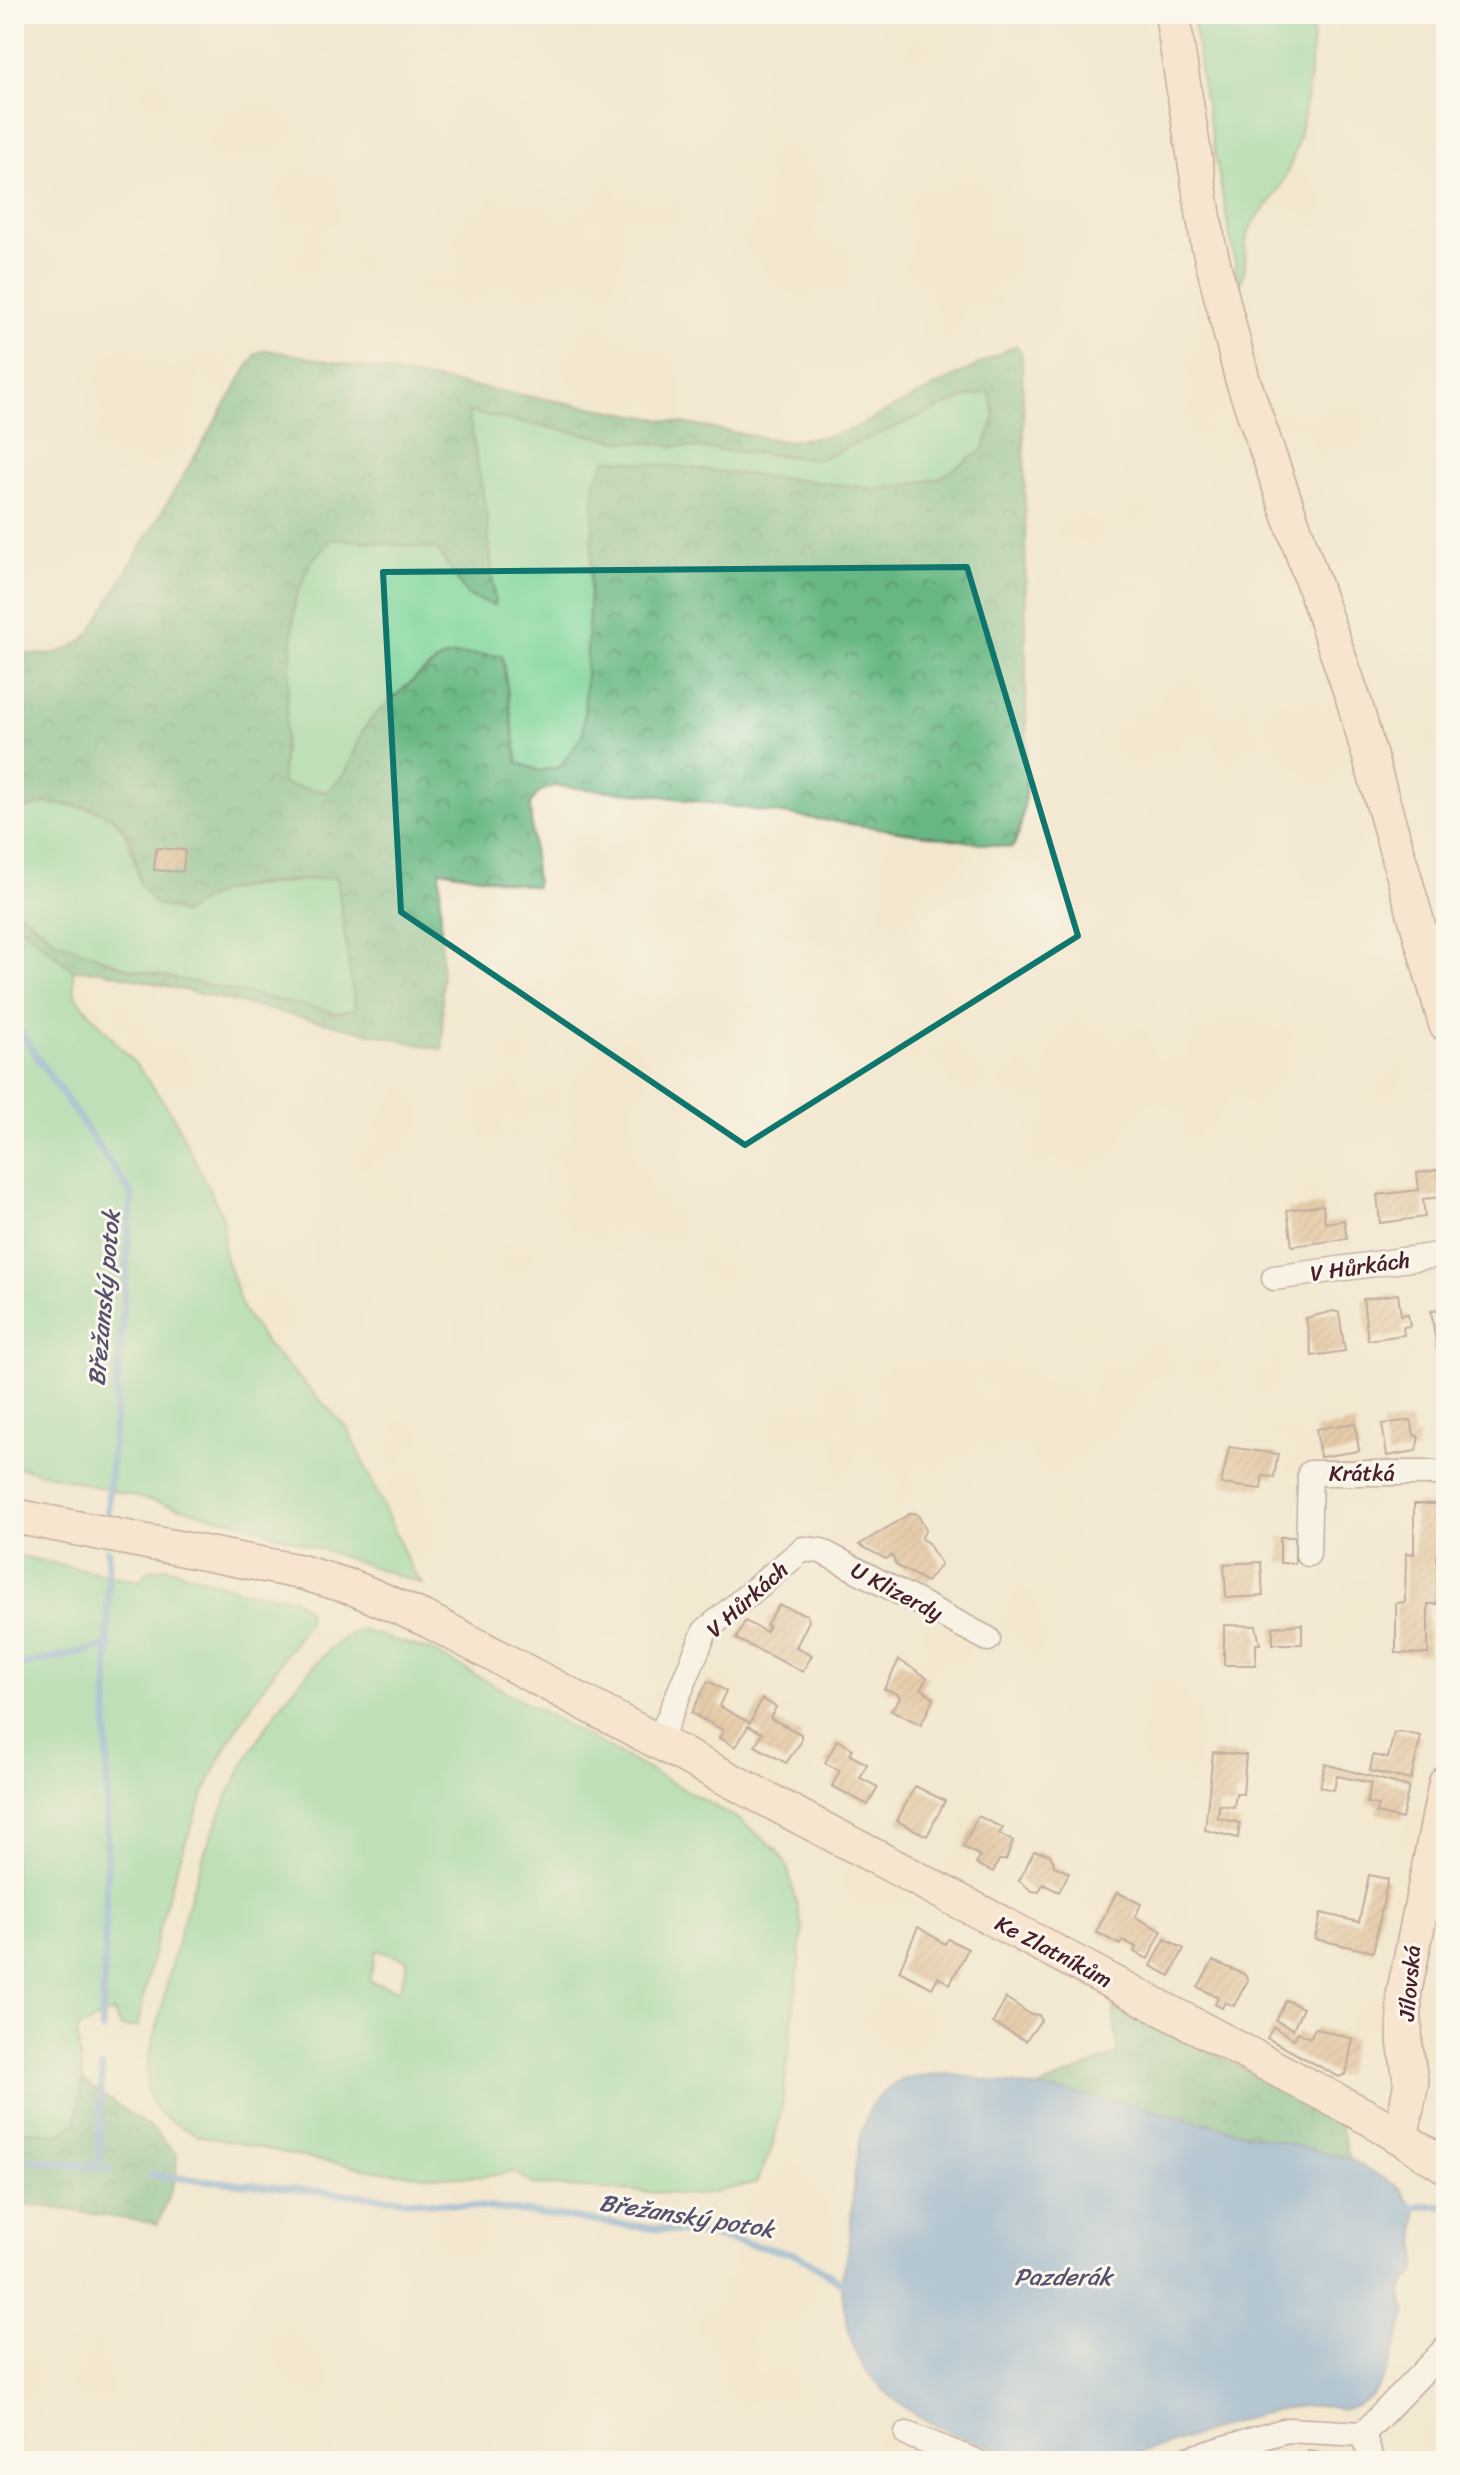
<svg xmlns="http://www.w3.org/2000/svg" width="1460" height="2475" viewBox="0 0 1460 2475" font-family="Sriracha,sans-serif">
<defs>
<pattern id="forest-crowns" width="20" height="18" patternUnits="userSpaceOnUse" patternTransform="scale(2)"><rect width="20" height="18" fill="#66b783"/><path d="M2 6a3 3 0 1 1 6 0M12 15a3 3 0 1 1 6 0" fill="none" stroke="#56946b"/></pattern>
<pattern id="building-hatch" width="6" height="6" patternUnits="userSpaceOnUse" patternTransform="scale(2)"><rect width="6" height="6" fill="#d6a777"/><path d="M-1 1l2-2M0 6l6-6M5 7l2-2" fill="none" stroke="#b08762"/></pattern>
</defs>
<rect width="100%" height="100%" fill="#fbf7ec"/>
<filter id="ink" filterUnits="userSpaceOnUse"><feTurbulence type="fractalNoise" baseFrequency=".0125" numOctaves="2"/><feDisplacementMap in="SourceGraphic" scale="16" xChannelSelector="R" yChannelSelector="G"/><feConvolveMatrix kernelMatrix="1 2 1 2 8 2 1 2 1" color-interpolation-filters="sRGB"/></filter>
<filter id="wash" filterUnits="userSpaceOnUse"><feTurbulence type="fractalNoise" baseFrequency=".006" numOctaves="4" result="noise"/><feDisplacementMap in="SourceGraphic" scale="32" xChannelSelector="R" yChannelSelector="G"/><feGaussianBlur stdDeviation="1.8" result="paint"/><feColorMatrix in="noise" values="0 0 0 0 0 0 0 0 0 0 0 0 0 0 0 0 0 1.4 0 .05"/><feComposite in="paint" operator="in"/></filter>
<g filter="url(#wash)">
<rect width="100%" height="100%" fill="#f3e7cf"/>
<g fill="#7ed69b" stroke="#647a63" stroke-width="2" fill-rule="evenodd">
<path d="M 1193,14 L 1313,14 C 1313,66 1305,141 1280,188 C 1273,202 1258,213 1251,227 C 1240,247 1251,264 1239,285 L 1201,77 Z"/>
<path d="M 990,392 L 995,417 L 983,450 L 938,479 L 880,489 L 607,459 L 583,735 L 559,767 L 540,771 L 518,763 L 502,656 C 486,656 462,652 446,657 C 433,661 370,717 363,730 C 351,757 352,772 326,792 L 281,784 L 295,599 L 312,560 L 333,538 L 437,549 L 467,595 L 495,606 L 486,510 L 468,412 L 621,441 L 819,459 L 963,398 Z"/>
<path d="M 44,803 C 116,810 125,811 140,884 L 197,901 L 221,890 L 337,877 L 355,1010 L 338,1013 L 127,968 L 55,940 L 14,907 L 14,812 Z"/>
<polygon points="14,921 73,970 75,996 140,1069 172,1114 223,1217 224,1252 243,1310 268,1346 348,1429 412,1570 423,1584 248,1525 14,1466"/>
<path d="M 14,1555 L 139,1581 L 148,1571 L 166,1567 L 236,1589 L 292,1598 L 307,1608 L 308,1622 C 279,1666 245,1710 221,1757 C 182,1835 153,1940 138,2027 L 121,2028 L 113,2012 L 77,2029 L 83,2081 L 76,2122 L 59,2134 L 14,2130 Z"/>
<path d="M 361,1630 L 434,1652 L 740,1820 L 777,1850 L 787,1866 L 803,1929 L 782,2108 L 771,2151 L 756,2183 L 697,2195 L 535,2185 L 513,2172 C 425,2191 287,2152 197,2135 C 179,2126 159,2119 150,2099 C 140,2076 155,2038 160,2015 C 186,1893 224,1765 309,1671 C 324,1655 339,1637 361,1630 ZM 376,1950 L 408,1960 L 399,1990 L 369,1981 Z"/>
</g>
<g fill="url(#forest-crowns)" stroke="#586b57" stroke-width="2" fill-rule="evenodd">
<path d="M 1016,345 L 1022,353 C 1025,460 1026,566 1026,672 C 1025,712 1033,818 1012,848 L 654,795 L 554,786 L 539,792 L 530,805 L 536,887 L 440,870 L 443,1050 L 101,971 L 73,970 L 14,921 L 14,907 L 55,940 L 127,968 L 338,1013 L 355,1009 L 337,877 C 287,883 221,878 184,914 L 154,903 L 140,884 L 131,840 L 118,821 L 90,807 L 45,803 L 14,812 L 14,652 C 45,657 67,656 90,633 L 256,353 L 267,350 L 783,441 L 829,436 L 852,429 ZM 990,392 L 995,417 L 983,450 L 938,479 L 880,489 L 607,459 L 595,480 L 583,735 L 559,767 L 540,771 L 518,763 L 502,655 C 486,656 463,652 447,657 C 433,660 370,717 363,730 C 351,757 352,772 326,792 L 281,784 L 295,599 L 312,560 L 333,538 L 437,549 L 467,595 L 495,606 L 486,510 L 468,412 L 621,441 L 819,459 L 963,398 Z"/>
<polygon points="1113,2000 1337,2118 1350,2159 1038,2088 1117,2054"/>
<polygon points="83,2081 155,2131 177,2155 176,2177 158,2224 14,2202 14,2130 59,2134 76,2123"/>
</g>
<path fill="#679dd4" stroke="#585e80" stroke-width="2" d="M 948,2074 L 1112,2100 L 1350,2159 L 1400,2188 L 1416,2213 L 1417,2272 C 1400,2286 1399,2292 1407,2312 C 1397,2341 1387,2392 1356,2406 C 1342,2412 1329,2406 1315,2406 C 1291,2405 1266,2412 1244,2419 C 1198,2434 1152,2453 1104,2459 C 1027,2469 876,2425 852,2341 C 847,2323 842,2299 842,2281 C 842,2267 849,2249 850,2234 C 853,2200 854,2124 877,2099 C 901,2074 916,2075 948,2074 Z"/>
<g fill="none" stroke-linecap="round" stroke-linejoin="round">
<g stroke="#679dd4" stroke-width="7">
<polyline points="14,1023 132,1195 107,1516"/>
<polyline points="14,1667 109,1646"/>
<polyline points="102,2029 107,1870 108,1550"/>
<polyline points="14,2157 111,2169"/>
<polyline points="98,2166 102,2068"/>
<polyline points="150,2175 492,2208 705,2235 796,2254 842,2283 851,2281"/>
<polyline points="1402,2207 1446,2206"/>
</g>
</g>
<g id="blocks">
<g fill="url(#building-hatch)">
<polygon points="156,848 185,850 183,872 154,870"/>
<polygon points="1438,1170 1441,1197 1423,1199 1425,1217 1380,1223 1377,1195 1419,1190 1417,1173"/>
<polygon points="1323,1205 1325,1223 1344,1220 1347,1239 1292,1246 1287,1210"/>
<polygon points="1398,1294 1401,1315 1408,1314 1410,1326 1403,1327 1404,1335 1368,1340 1363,1299"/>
<polygon points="1446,1310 1446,1361 1439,1362 1431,1311"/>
<polygon points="1334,1311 1339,1313 1345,1351 1312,1356 1306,1318"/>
<polygon points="1411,1420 1414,1435 1419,1437 1416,1451 1387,1456 1382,1424"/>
<polygon points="1355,1423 1359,1451 1320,1457 1316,1429"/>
<polygon points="1229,1447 1278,1454 1274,1477 1263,1476 1261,1489 1221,1484"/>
<polygon points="1414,1504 1446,1504 1446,1555 1437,1555 1437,1604 1428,1604 1428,1654 1396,1653 1396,1603 1405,1602 1406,1553 1414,1554"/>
<polygon points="911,1513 917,1514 926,1529 921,1539 927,1542 941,1564 927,1582 896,1565 892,1555 886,1559 859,1545"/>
<rect x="1280" y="1537" width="15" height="26"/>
<polygon points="1261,1562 1263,1596 1226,1598 1224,1564"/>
<polygon points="779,1605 807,1615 809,1621 796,1647 812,1655 803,1672 736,1639 745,1621 766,1632 769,1626 766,1625"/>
<polygon points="1302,1624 1302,1644 1273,1644 1273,1627"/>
<polygon points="1224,1625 1256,1626 1260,1644 1256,1644 1256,1665 1224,1665"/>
<polygon points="899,1660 927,1677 921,1688 934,1698 921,1725 891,1710 900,1698 898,1694 884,1689"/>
<polygon points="708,1681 726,1691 719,1706 750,1723 762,1699 776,1707 770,1718 801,1734 801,1742 786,1763 755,1746 762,1733 748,1726 736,1747 719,1738 723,1730 691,1713"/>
<polygon points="1401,1732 1421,1736 1411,1780 1370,1771 1373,1755 1388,1758 1394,1733"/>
<polygon points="837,1740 853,1749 850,1755 867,1764 860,1778 878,1787 868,1805 832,1786 840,1771 825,1763"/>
<polygon points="1213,1752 1246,1755 1243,1794 1236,1793 1234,1807 1219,1805 1218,1818 1240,1823 1238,1838 1205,1830"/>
<polygon points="1325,1764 1409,1787 1402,1819 1376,1813 1378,1805 1367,1803 1371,1783 1337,1776 1334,1790 1320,1787"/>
<polygon points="915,1786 945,1801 927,1836 897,1821"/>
<polygon points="978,1816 1003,1828 999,1834 1013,1841 1006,1860 999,1860 993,1872 976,1864 980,1856 963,1847"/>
<polygon points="1034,1851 1049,1854 1054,1862 1053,1865 1069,1873 1059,1892 1043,1884 1039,1892 1032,1891 1019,1881"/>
<polygon points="1369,1875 1388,1879 1373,1952 1315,1939 1321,1913 1359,1922"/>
<polygon points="1117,1892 1141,1904 1135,1917 1162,1931 1148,1959 1134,1952 1136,1947 1122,1940 1120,1945 1096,1932"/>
<polygon points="918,1927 945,1944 948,1939 968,1949 950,1984 938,1977 932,1988 899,1971"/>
<polygon points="1165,1939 1184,1949 1170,1976 1151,1966"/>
<polygon points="1213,1961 1244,1974 1248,1980 1234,2006 1225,2002 1222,2008 1215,2004 1218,1998 1198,1987"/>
<polygon points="1006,1998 1030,2014 1039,2015 1041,2020 1026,2041 993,2023"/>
<polygon points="1286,2000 1303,2008 1293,2029 1276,2021"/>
<polygon points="1273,2027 1294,2039 1298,2032 1310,2038 1315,2028 1353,2039 1346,2074 1339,2077 1267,2038"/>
<polygon points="1446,2051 1446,2076 1445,2076 1439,2053"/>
<polygon points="1308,2451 1325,2454 1323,2461 1305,2461"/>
</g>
</g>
</g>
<g filter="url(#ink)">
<use href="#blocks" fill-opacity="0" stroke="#856564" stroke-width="2"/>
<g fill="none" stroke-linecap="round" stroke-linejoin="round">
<g stroke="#856564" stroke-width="27">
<g id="street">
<polyline points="1274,1278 1446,1254"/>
<polyline points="1308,1554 1310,1473 1446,1473"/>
<polyline points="659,1741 705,1631 803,1549 821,1551 988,1639"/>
<polyline points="907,2434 975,2461"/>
<polyline points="1363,2434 1446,2348"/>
<polyline points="1363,2434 1372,2461"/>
<polyline points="1181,2461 1287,2430 1363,2434"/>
</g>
</g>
<g stroke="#856564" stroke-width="37">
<g id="secondary">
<polyline points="1172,14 1208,243 1242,378 1354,701 1446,1024"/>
<polyline points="14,1516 301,1572 354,1588 428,1620 1373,2120 1446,2166"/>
<polyline points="1401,2137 1411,2084 1405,2044 1404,1993 1446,1783"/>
</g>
</g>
<use href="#street" stroke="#fff" stroke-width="24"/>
<use href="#secondary" stroke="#fde3d1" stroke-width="34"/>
</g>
</g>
<path d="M0 0H1460V2475H0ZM 967,567 L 1078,936 L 745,1145 L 401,912 L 383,572 Z" fill="#f3e7cf" fill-opacity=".55" fill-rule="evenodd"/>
<path fill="none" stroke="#0f766e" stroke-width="6" stroke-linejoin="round" d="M 967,567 L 1078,936 L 745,1145 L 401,912 L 383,572 Z"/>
<g text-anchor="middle" stroke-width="6" stroke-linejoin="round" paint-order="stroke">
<g font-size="22" fill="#4a1f2b" stroke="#fbf7ec">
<text transform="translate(1360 1266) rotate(-8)" y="8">V Hůrkách</text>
<text x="1362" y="1481">Krátká</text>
<text transform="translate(897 1591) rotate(28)" y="8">U Klizerdy</text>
<text transform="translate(747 1599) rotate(-42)" y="8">V Hůrkách</text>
<text transform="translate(1054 1951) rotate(28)" y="8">Ke Zlatníkům</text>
<text transform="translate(1409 1983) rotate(-85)" y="8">Jílovská</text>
</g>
<g font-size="24" font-style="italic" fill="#56516f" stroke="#fbf7ec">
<text transform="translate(104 1298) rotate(-85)" y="8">Břežanský potok</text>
<text transform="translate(687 2216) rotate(9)" y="8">Břežanský potok</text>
<text x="1063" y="2285">Pazderák</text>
</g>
</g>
<rect width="1460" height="2475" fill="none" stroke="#fbf7ec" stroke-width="48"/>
</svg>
